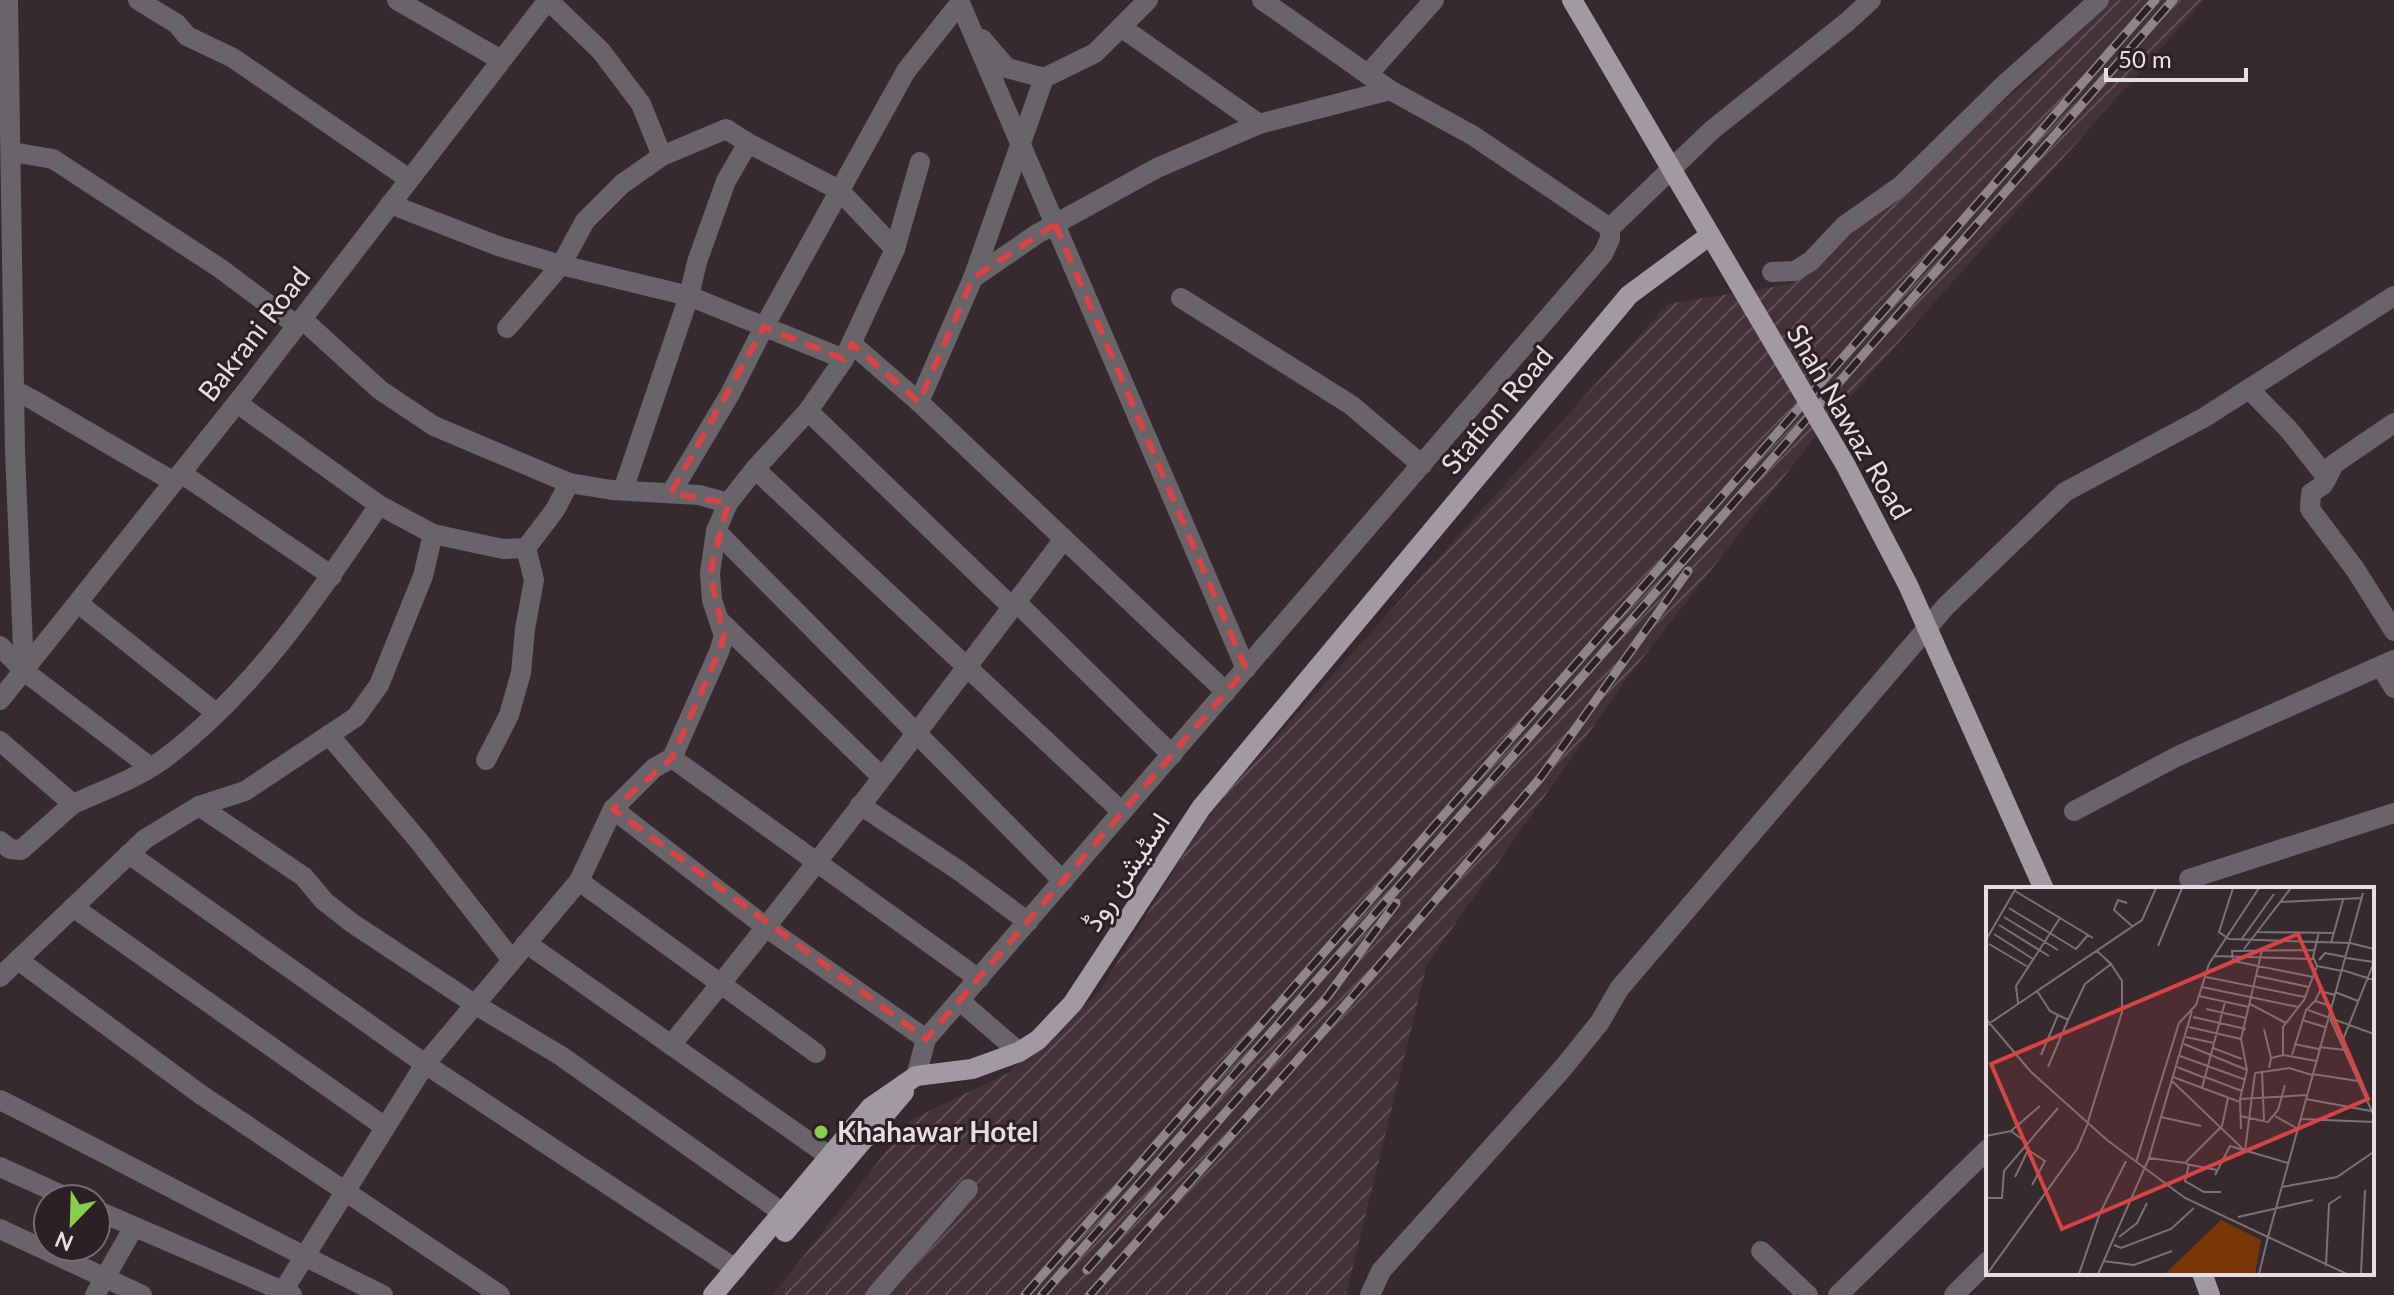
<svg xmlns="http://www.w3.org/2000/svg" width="2394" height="1295" viewBox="0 0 2394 1295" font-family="Lato,Vazirmatn,sans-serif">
<defs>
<pattern id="industrial-furrows" width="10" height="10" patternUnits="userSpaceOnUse" patternTransform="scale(2)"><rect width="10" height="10" fill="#44323a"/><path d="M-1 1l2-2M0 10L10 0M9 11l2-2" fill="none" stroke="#5f4f56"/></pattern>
</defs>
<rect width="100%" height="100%" fill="#362a2f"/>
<polygon fill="url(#industrial-furrows)" points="2106,0 2204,0 1818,433 1630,674 1427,964 1346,1295 773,1295 911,1120 1008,1073 1099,992 1213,807 1668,304 1790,284 2039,71"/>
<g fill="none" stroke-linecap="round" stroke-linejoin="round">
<g stroke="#686469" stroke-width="20">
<polyline points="8,0 15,451 24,671"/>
<polyline points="138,0 177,24 187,36 233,58 409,179"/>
<polyline points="397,0 501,60"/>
<polyline points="548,0 601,51 641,104 662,156"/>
<polyline points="1262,0 1390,90"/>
<polyline points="1121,27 1259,124"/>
<polyline points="982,39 1007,68 1044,78 1095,53 1148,0"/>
<polyline points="1369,73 1434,0"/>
<polyline points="12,152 53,159 221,269 296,325"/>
<polyline points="390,204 498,246 561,265 689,296 844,359"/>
<polyline points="1610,228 1712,130 1847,22 1871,0"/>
<polyline points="1772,272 1795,271 1811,261 1844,226 1902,185 2005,84 2099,0"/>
<polyline points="973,278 1044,78"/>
<polyline points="1181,298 1351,405 1422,465"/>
<polyline points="302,319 380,390 434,426 569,483 612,490 699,495 728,503"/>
<polyline points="507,328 561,265 585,221 622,184 662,156 726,129 748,143 839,190 895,249"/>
<polyline points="852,344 919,402 1226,692"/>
<polyline points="2250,390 2290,431 2327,478"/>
<polyline points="14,393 22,394 35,401 174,482"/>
<polyline points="237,403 379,505 433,534 503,549 526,548 555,510 569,483"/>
<polyline points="808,411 1012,607"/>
<polyline points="2394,423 2334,464 2323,485 2311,493 2310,509 2355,569 2394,631"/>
<polyline points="755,469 1122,812"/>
<polyline points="181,473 332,576"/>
<polyline points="623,490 689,296 697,262 726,181 748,143"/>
<polyline points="671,493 730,394 764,327 906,71 960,3 1246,669"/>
<polyline points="716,531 1063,881"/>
<polyline points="1016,602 1172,755"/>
<polyline points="78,603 216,713"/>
<polyline points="721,622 882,777"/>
<polyline points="0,646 24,671 150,767"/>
<polyline points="2381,667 2394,688"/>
<polyline points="0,700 248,389 548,0"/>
<polyline points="329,735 418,840 512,960"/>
<path d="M 0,741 L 73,804 C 101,791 136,779 161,761 C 250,696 319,595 379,505"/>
<polyline points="672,758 979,979"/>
<polyline points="486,760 509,715 521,673 525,629 534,580 526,548"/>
<polyline points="860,805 958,870 1028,922"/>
<polyline points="199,806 304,877 324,901 352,923 476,1005 561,1056 783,1213"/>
<polyline points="613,809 767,928 926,1039"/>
<polyline points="2074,811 2178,756 2394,660"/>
<polyline points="0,841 10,849 21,850 73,804"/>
<polyline points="129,854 425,1064 736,1269"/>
<polyline points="2189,879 2394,813"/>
<polyline points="579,881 816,1053"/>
<polyline points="73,907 385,1127"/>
<polyline points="526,943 829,1156"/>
<polyline points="18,960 200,1094 500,1295"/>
<polyline points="0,977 145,839 199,806 245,791 356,717 379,685 423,576 433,534"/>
<polyline points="960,1001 1019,1052"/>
<path d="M 671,1045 C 806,880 935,709 1064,539"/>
<polyline points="916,1076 926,1039 1603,254 1610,239 1610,228 1472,135 1390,90 1259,124 1157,168 1037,234 973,278 919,402"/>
<path d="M 0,1100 C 128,1164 254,1233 383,1295"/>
<polyline points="0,1167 71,1199"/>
<polyline points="96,1210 292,1295"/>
<polyline points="0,1229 142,1295"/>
<polyline points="1761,1251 1808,1295"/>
<polyline points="283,1291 425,1064 579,881 613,809 654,768 672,758 719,652 724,636 712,600 710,573 716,531 728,503 755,469 808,411 844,359 895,249 920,162"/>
<polyline points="95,1295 134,1227"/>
<polyline points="876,1295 968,1189"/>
<polyline points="1370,1295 1381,1271 1563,1068 1600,1022 1619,989 1946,606 2065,492 2205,417 2394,296"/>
<polyline points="1838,1295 1988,1149"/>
<polyline points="1954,1295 1988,1261"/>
</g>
<g stroke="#a29aa3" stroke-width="20">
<polyline points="785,1232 904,1092"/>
<polyline points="2202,1273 2210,1295"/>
<polyline points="713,1295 871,1107 916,1076 972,1069 1019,1052 1038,1040 1073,1003 1201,808 1270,725 1629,295 1709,236"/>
</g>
<g stroke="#90868a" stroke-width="9">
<g id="rail">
<polyline points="1087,1270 1327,997 1396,903"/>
<polyline points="1025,1295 2155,0"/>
<polyline points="1042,1295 2173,0"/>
<polyline points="1090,1295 1318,1037 1541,777 1688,571"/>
</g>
</g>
<use href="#rail" stroke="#2c2025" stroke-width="6" stroke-dasharray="18" stroke-linecap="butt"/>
<polyline stroke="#a29aa3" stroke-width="20" points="1572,0 1845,464 1908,585 2044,889"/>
</g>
<path fill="none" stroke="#d84344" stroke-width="6" stroke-dasharray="16 10" stroke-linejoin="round" d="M 1055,224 L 1246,669 L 926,1039 L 613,809 L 672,758 L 719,652 L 724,636 L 710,573 L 728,503 L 671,493 L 764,327 L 844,359 L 852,344 L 919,402 L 973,278 Z"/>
<circle fill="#86cf4c" stroke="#2c2025" stroke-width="3" cx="821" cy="1132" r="8"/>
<g text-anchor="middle" stroke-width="6" stroke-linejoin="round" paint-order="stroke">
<g font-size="28" fill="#e6dee1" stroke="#2c2025">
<text transform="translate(254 334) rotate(-52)" y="10">Bakrani Road</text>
<text transform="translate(1497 410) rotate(-50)" y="10">Station Road</text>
<text transform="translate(1849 422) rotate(60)" y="10">Shah Nawaz Road</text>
<text transform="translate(1126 872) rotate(-57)" y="10">اسٹیشن روڈ</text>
</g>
<g font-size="28" font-weight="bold" fill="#e6dee1" stroke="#2c2025" text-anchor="start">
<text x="837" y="1142">Khahawar Hotel</text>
</g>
</g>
<g transform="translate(1986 887)">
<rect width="388" height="388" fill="#362a2f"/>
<path d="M 235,333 L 275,353 L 269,387 L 179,387 Z" fill="#783609"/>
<path fill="none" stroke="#7c7276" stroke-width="2" d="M 247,1 L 233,45 L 243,52 L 364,56 L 388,62M 29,4 L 74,31 L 30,99 L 32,116M 294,15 L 376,11M 141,16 L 132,13 L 128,23 L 146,39M 23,21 L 90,62 L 102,48M 18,30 L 72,63M 74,31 L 107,51M 13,38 L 63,69M 272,45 L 348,46M 8,47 L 47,72M 0,53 L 30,1M 255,53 L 288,7M 345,56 L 357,13M 3,57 L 42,80M 172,59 L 196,1M 258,62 L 305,1M 228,69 L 327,72M 360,71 L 388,75M 333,73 L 339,66 L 360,70M 331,79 L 356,84M 356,83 L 388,93M 271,89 L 323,100M 220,90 L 319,110M 327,90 L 247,74 L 246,64 L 328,63M 216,100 L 312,120M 51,104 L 64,124 L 82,133 L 99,97 L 125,77 L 111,64M 349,105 L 372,114M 213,109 L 263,120M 329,114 L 334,104 L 349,108M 264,117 L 300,136M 220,122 L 260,131M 322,123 L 388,147M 206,124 L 163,271 L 199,276 L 236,239 L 242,211M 343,129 L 388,229M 207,130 L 260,142M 0,132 L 45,185 L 121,253 L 199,311 L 282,350 L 273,387M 316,133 L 339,140M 1,138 L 156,33 L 170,1M 203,140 L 255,152M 278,142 L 285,171M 200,150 L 228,156M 356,155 L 388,75M 198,157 L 261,183M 308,157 L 333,162M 333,160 L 359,163M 227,161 L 256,172M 55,168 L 72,128M 297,168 L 297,140 L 318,113 L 331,79 L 327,70 L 333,45M 306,168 L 320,123 L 329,114 L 345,119M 194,169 L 260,193M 62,180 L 82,133M 191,180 L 219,191M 283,181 L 285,171 L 297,168 L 330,174M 276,184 L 278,234M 269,186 L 303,181 L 326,188M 326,187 L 372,194M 187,190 L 254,215M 219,190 L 256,204M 186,194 L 259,264 L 269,186M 216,201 L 239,115M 254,212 L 321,208M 320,212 L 385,224M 254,229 L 282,235 L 292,223 L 299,198M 289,229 L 312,242M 175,230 L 215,239M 315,232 L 388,235M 255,242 L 254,212 L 261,183 L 255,152 L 276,63M 25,244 L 54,219M 0,249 L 25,244 L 41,256M 38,260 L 59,274 L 46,298M 150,275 L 193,136 L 210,118 L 223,77 L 273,1M 200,277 L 231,283M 203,277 L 199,294 L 218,305 L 235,305M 229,288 L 244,259 L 302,276M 29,290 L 42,263M 296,300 L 351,290 L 386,266M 0,311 L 16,311 L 18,284 L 72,221M 252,330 L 327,313M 133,350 L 151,336 L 161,316M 128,358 L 135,361 L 185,342 L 208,321M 117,374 L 148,378 L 186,364M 340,379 L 343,317 L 355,309M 1,387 L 91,262 L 100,241 L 136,125 L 136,94 L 125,77M 93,387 L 114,326 L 140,274M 112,387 L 163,271M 361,387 L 282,350 L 377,6M 375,387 L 379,303"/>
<path fill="#d84344" fill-opacity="0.15" stroke="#d84344" stroke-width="4" d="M 312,47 L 382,212 L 76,342 L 5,177 Z"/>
<rect width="388" height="388" fill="none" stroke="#e6dee1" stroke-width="4"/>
</g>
<g transform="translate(72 1223) rotate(203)"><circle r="38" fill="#2c2025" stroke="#766c70" stroke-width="2"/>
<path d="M0-6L14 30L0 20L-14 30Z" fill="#86cf4c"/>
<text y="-12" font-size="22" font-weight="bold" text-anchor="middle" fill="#e6dee1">N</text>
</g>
<path d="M2106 68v12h140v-12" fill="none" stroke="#e6dee1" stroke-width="4"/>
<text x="2118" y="68" font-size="24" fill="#e6dee1" stroke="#2c2025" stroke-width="6" paint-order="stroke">50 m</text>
</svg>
